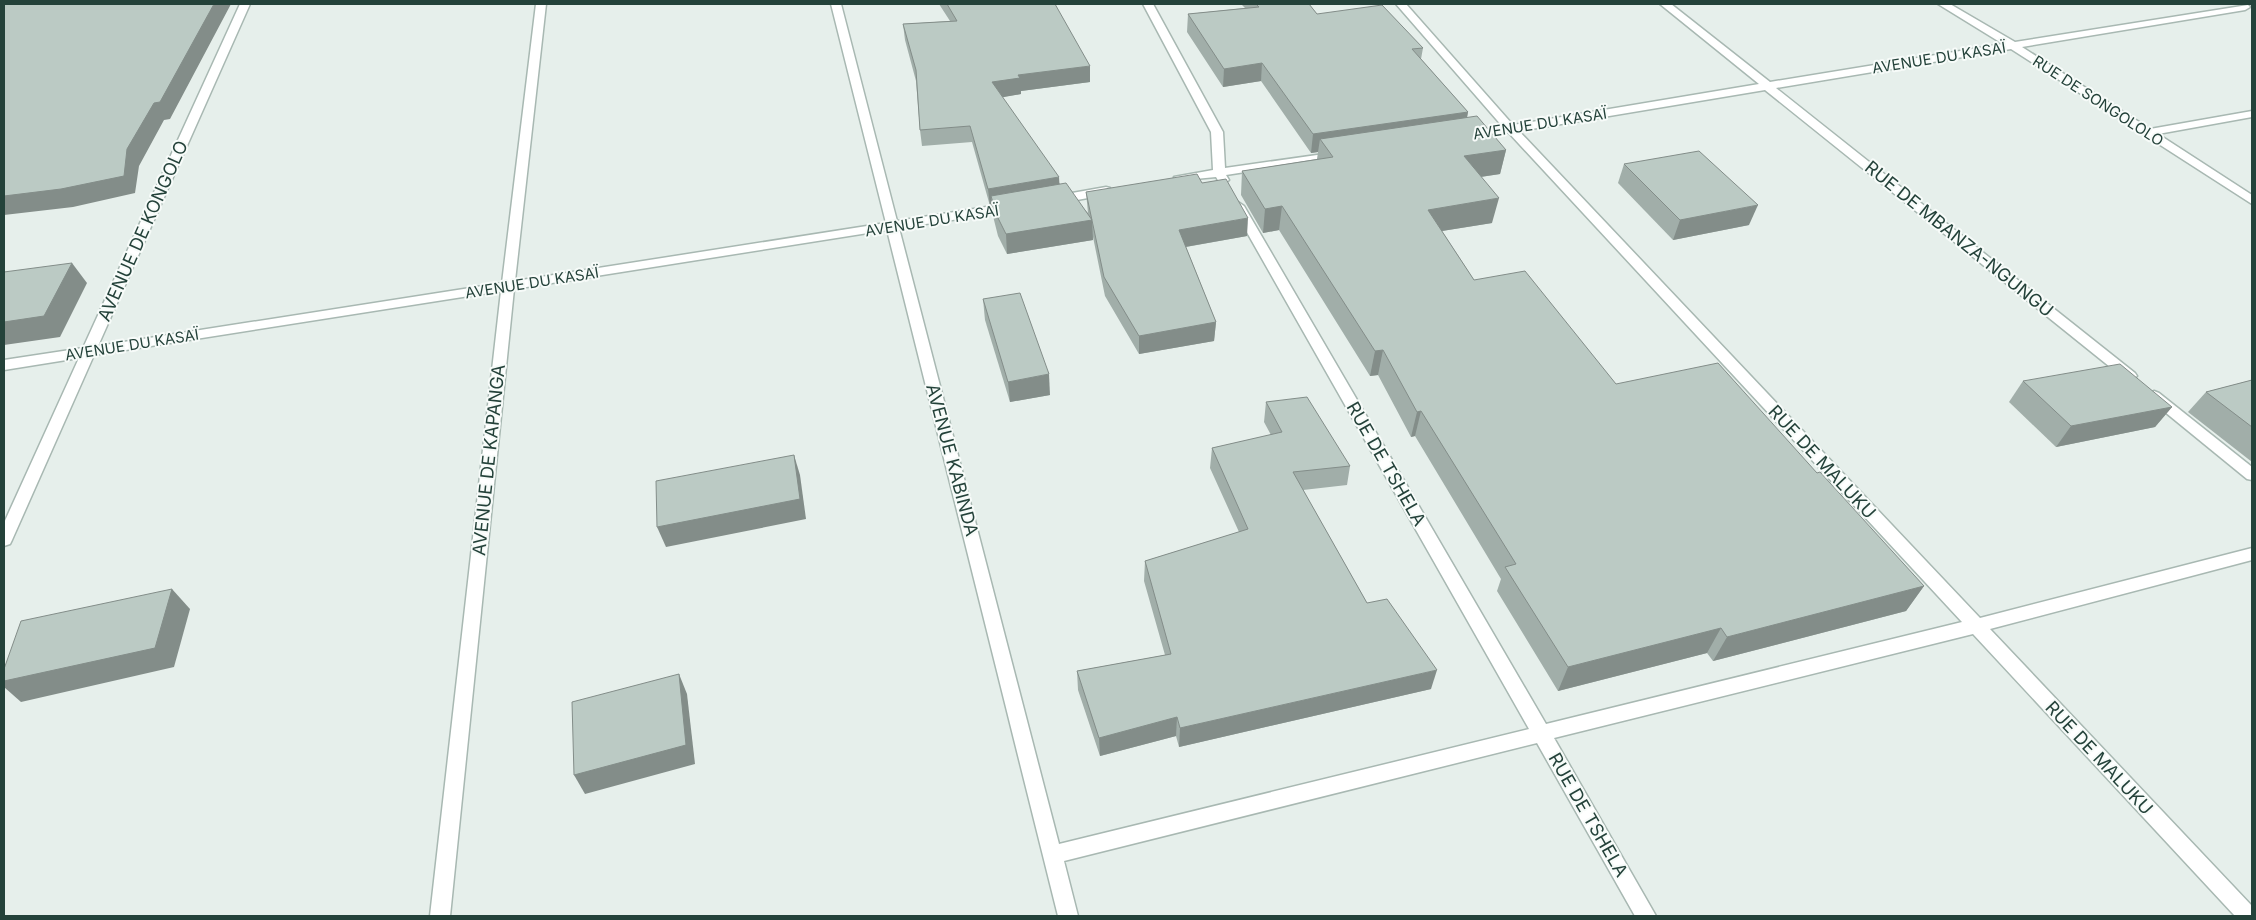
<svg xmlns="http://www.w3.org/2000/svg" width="2256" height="920" viewBox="0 0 2256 920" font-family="Inter,sans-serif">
<rect width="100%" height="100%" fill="#e6efeb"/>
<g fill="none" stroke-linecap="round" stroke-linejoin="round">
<g stroke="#a8b8b2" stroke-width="3">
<g id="minor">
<polygon points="240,4 250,4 98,346 502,283 536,4 546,4 515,281 886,223 831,4 841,4 897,221 1012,203 1018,207 1012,211 899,228 1059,844 1529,729 1232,206 1238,202 1244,206 1546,724 1962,622 1508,132 1468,137 1468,133 1503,127 1396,4 1406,4 1513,125 1759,84 1660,4 1671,4 1770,82 2003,44 1938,4 1950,4 2015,42 2248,5 2250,7 2245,10 2022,47 2150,129 2252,111 2252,117 2158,134 2252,195 2252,204 2011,49 1776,88 2135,373 2137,376 2130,381 2125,379 1765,90 1519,131 1980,618 2252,548 2252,560 1990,629 2252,906 2252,916 2235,916 1973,634 1554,738 1656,916 1635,916 1537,743 1064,861 1078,916 1058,916 887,230 514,289 450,916 430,916 501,291 94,355 12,540 10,544 4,546 4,523 79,358 4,370 4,360 83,348"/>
<polygon points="1143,4 1153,4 1223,132 1225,168 1338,152 1344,155 1342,157 1226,175 1229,180 1223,184 1219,182 1216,177 1174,181 1174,177 1213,170 1211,132"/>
<polygon points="1106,187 1110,188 1110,194 1055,204 1049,200 1055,196"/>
<polygon points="2154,391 2159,393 2252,467 2252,480 2247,479 2149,399 2147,396"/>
</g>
</g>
<use href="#minor" fill="#fff" fill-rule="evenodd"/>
</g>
<g fill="#a1aea9">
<polygon points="939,4 1055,4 1090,82 1021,91 1021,94 1002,97 1060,184 1088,213 1086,192 1202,183 1247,236 1186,247 1216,322 1214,341 1139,354 1105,296 1093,237 1093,240 1007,254 998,236 993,216 992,205 990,206 972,142 922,146 920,130 916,81 905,40 903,24 950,21"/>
<polygon points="1241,4 1309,4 1317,14 1423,48 1421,59 1468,112 1467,118 1506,150 1500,174 1481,177 1492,223 1442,231 1474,280 1616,384 1817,473 1924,586 1906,611 1713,661 1707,653 1558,691 1497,591 1501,579 1415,436 1411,437 1378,375 1370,376 1279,230 1263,233 1241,195 1242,171 1317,159 1318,152 1311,153 1261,81 1223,87 1187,32 1188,14 1245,8"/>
<polygon points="1624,164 1749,225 1673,240 1618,183"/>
<polygon points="983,299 1050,395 1010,402 985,320"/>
<polygon points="2252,380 2252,462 2188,412 2206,392"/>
<polygon points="2023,381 2172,407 2155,427 2056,447 2009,402"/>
<polygon points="1266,402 1350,466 1347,485 1303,490 1367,603 1431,689 1179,747 1176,736 1100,756 1078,690 1077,671 1165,655 1144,581 1145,561 1239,532 1210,468 1212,448 1271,435 1264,422"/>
</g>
<g fill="#838d89">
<polygon points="214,4 231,4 170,119 164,120 139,166 135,193 73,207 4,215 4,196 154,103"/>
<polygon points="1262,63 1261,81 1223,87 1224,69"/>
<polygon points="1090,66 1090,82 1021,91 1021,94 993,99 992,82 1018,75"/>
<polygon points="1468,112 1464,131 1320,139 1318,152 1311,153 1313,134"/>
<polygon points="1506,150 1500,174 1459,180 1464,156"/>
<polygon points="1059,177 1060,194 991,196 992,205 990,206 988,189"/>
<polygon points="1499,198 1492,223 1423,234 1428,210"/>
<polygon points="1758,205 1749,225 1673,240 1680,220"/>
<polygon points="1282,206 1279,230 1263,233 1265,209"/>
<polygon points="1248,218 1247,236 1179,248 1179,230"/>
<polygon points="1092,220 1093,240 1007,254 1006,234"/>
<polygon points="72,263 87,283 60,337 4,345 4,322"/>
<polygon points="1216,322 1214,341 1139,354 1139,336"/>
<polygon points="1383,350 1378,375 1370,376 1375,351"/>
<polygon points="1049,374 1050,395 1010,402 1008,382"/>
<polygon points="2172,407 2155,427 2056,447 2071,426"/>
<polygon points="1421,411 1415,436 1411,437 1417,412"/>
<polygon points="794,455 800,475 806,519 666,547 657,527"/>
<polygon points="1924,586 1906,611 1713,661 1727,637"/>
<polygon points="172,589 190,609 174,667 21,702 4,687 4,681"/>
<polygon points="1721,628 1707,653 1558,691 1568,667"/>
<polygon points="1437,670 1431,689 1179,747 1180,728"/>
<polygon points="679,674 687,694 695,764 585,794 574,775"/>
<polygon points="1177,717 1176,736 1100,756 1099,738"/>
</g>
<g fill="#bbcac4" stroke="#838d89">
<polygon points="4,4 214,4 160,102 154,103 127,149 124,176 61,189 4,196"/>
<polygon points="947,4 1055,4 1090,66 1018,75 1020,78 992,82 1059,177 988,189 970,126 920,130 916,70 903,24 957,21"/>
<polygon points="1256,4 1309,4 1317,14 1382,5 1423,48 1412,49 1468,112 1313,134 1262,63 1224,69 1188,14 1259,7"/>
<polygon points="1477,116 1506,150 1464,156 1499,198 1428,210 1474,280 1525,271 1616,384 1718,363 1817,473 1820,472 1924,586 1727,637 1721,628 1568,667 1505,567 1516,564 1421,411 1417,412 1383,350 1375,351 1282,206 1265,209 1242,171 1333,157 1320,139"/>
<polygon points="1699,151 1758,205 1680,220 1624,164"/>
<polygon points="1197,174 1202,183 1226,179 1248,218 1179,230 1216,322 1139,336 1104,277 1086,192"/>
<polygon points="1066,183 1092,220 1006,234 997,216 991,196"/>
<polygon points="72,263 44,316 4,322 4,272"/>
<polygon points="1020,293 1049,374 1008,382 983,299"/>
<polygon points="2120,364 2172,407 2071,426 2023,381"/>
<polygon points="2252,380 2252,427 2206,392"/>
<polygon points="1307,397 1350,466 1293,472 1367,603 1387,599 1437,670 1180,728 1177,717 1099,738 1077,671 1171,654 1145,561 1248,529 1212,448 1282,432 1266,402"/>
<polygon points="794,455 800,499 657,527 656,481"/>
<polygon points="172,589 155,648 4,681 4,669 21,621"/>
<polygon points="679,674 686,745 574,775 572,702"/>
</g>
<g text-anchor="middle" stroke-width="4" stroke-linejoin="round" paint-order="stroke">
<g font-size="15" fill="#24423a" stroke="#f7fbf9">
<text transform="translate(1939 58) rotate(-9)" y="5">AVENUE DU KASAÏ</text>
<text transform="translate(2098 101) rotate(33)" y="5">RUE DE SONGOLOLO</text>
<text transform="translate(1540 124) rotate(-9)" y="5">AVENUE DU KASAÏ</text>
<text transform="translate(932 221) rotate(-9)" y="5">AVENUE DU KASAÏ</text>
<text transform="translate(532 283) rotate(-9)" y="5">AVENUE DU KASAÏ</text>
<text transform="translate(132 345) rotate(-9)" y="5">AVENUE DU KASAÏ</text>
</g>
<g font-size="18" fill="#24423a" stroke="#f7fbf9">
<text transform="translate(143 231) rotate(-66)" y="6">AVENUE DE KONGOLO</text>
<text transform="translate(1959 239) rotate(39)" y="6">RUE DE MBANZA-NGUNGU</text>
<text transform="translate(489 460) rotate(-84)" y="6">AVENUE DE KAPANGA</text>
<text transform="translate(952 460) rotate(75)" y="6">AVENUE KABINDA</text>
<text transform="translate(1822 462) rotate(47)" y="6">RUE DE MALUKU</text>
<text transform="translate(1386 464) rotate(60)" y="6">RUE DE TSHELA</text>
<text transform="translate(2099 758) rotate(47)" y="6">RUE DE MALUKU</text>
<text transform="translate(1588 815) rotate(60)" y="6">RUE DE TSHELA</text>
</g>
</g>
<rect width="2256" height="920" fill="none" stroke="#24423a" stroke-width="10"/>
</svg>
